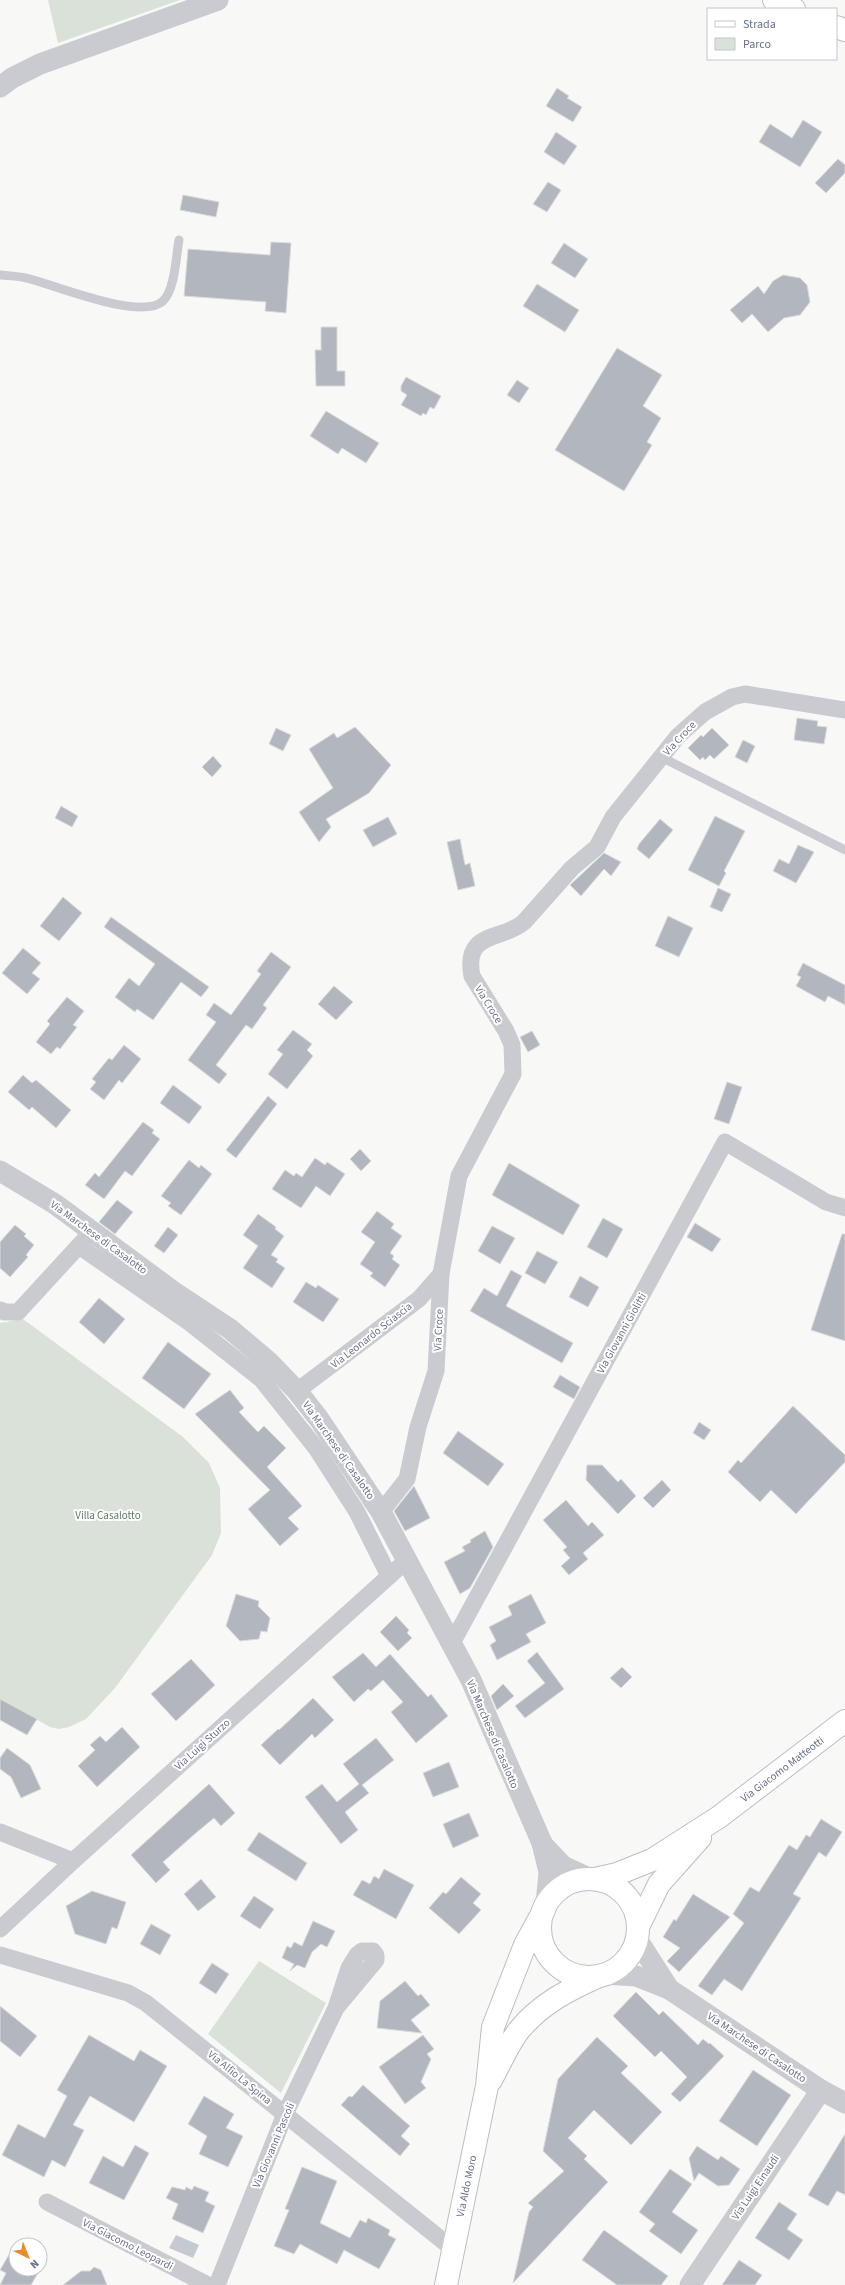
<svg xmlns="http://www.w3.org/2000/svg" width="845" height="2285" viewBox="0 0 845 2285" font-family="'Source Sans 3',sans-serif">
<rect width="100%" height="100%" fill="#f8f9f7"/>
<g fill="#d9e1d8">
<polygon points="48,0 180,0 58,43"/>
<polygon points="23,1319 183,1437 209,1463 220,1488 221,1533 212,1555 115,1688 86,1719 69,1727 59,1729 50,1727 0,1699 0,1323"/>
<polygon points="259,1961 326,2003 281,2093 208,2034"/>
</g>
<polygon fill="#c5cad2" points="176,2235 199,2245 193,2258 169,2248"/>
<g fill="#b2b6bf" stroke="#dadbd9">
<polygon points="557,88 569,96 567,98 582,107 573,122 546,106"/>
<polygon points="803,120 822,132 800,167 759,142 770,124 792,138"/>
<polygon points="556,132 577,146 564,165 544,152"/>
<polygon points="838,159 845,165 845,173 826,193 815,183"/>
<polygon points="548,182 561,190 547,212 533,204"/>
<polygon points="183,195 219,202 216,217 180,210"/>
<polygon points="271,242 291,243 286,313 265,311 266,302 184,296 188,249 270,255"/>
<polygon points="564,243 588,259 575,278 551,263"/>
<polygon points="783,275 800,278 807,285 810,302 800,315 784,318 768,332 752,314 742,323 730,310 758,286 764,294 773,281"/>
<polygon points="537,284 579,310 565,332 523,306"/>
<polygon points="321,327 337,327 337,371 345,371 345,386 316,386 315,350 321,350"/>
<polygon points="617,348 662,375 643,406 661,418 647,442 652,445 624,491 555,450"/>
<polygon points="406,377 441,396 434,409 430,407 426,415 423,413 421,416 401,405 407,395 401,391 401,386"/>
<polygon points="517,380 529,388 519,403 507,395"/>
<polygon points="326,411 379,443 366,463 342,448 338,454 310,436"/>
<polygon points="797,718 818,721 817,726 827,727 824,744 794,740"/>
<polygon points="355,727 391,765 369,793 326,819 331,827 319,842 299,812 333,788 309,749 334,733 337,738"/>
<polygon points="276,728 291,735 283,751 269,744"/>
<polygon points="712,728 729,745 714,759 710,755 705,760 703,757 700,760 688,748 701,735 703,737"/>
<polygon points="743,740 755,746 747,763 735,757"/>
<polygon points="213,756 222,766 212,777 202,767"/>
<polygon points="61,806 78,816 72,827 55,818"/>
<polygon points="715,816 745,831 724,871 726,873 719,886 688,870"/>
<polygon points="388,817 397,834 373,847 363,830"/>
<polygon points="660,819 673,830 649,859 637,849 639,844"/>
<polygon points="460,839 465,865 470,863 475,886 458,890 447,842"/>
<polygon points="798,845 814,852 796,883 773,871 779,859 789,864"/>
<polygon points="604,853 621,862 611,876 604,869 581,896 570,885"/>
<polygon points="718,888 731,894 722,912 710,907"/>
<polygon points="63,897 82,913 59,941 40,926"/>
<polygon points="668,916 693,928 679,957 655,946"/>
<polygon points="111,917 209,987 201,997 181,982 153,1020 137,1009 135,1012 115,997 129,978 139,986 155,964 104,927"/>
<polygon points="23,948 41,963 32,973 40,979 27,994 2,973"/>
<polygon points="271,952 291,967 263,1005 267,1008 252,1029 246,1025 216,1065 227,1074 219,1084 188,1060 216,1022 206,1015 214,1003 231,1015 261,974 257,971"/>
<polygon points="803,963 845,985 845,1005 828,996 825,1002 796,986 801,977 797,975"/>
<polygon points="334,986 353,1002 336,1020 318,1004"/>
<polygon points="67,997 84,1011 73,1025 77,1027 60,1049 57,1047 51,1054 36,1042 50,1024 47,1021"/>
<polygon points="293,1030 312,1044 307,1050 313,1056 287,1089 268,1074 283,1054 277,1050"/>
<polygon points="532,1031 540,1045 528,1052 520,1037"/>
<polygon points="124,1045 141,1059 122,1083 119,1080 104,1100 90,1089 96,1082 92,1079 109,1058 112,1060"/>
<polygon points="23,1075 32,1083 36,1080 71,1110 56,1128 32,1107 29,1110 8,1092"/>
<polygon points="727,1082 742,1087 729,1124 714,1119"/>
<polygon points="173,1085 202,1107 189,1124 160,1103"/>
<polygon points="268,1096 277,1104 236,1158 226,1150"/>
<polygon points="143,1122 154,1130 152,1133 160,1139 132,1176 125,1171 104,1199 85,1185 95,1173 99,1177"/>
<polygon points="360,1149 371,1161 361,1171 350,1159"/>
<polygon points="315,1158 325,1165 327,1162 345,1174 330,1196 316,1186 301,1208 272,1189 285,1170 294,1176 296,1173 302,1177"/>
<polygon points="189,1160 199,1168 201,1165 212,1174 181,1215 168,1206 171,1203 161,1196"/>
<polygon points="509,1163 580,1205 563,1235 492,1195"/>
<polygon points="117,1200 133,1212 115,1234 99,1222"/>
<polygon points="377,1211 394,1224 391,1228 402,1236 390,1253 394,1256 392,1259 400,1265 385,1287 370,1276 373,1273 360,1264 375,1242 361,1232"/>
<polygon points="258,1214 276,1227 275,1229 284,1236 271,1255 278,1259 276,1262 285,1268 272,1288 243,1268 258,1246 243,1235"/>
<polygon points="603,1218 623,1229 607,1258 587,1247"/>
<polygon points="695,1223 721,1239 712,1252 687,1237"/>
<polygon points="15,1225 26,1234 24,1236 34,1245 26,1255 28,1257 10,1277 0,1268 0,1242"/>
<polygon points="492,1226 515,1238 500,1264 478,1251"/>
<polygon points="168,1227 178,1235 164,1253 154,1246"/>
<polygon points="842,1234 845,1234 845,1341 811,1330"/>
<polygon points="537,1251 558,1262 545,1284 525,1273"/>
<polygon points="511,1270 522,1276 506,1306 573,1343 562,1363 470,1311 484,1288 497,1296"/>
<polygon points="580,1276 599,1287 588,1307 569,1297"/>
<polygon points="306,1282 316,1288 318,1285 339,1299 323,1322 293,1302"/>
<polygon points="99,1298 125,1319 104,1344 79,1322"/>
<polygon points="168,1342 211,1374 184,1409 142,1378"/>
<polygon points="560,1375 580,1387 574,1399 553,1387"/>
<polygon points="230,1390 244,1408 239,1412 258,1432 264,1426 286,1448 267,1467 302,1506 288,1518 299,1529 280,1546 248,1509 270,1490 195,1414"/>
<polygon points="793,1406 845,1455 845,1462 796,1514 771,1490 760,1502 728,1472 738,1460 741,1463"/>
<polygon points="699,1422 711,1430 704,1440 693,1433"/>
<polygon points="458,1431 504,1464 488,1486 443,1453"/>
<polygon points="587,1465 602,1465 618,1482 621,1479 636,1496 618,1514 586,1480"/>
<polygon points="662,1480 671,1490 653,1508 643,1498"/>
<polygon points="414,1486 430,1518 405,1531 394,1511"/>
<polygon points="566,1500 588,1526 592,1522 604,1535 583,1553 588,1559 569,1575 561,1566 570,1558 563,1550 567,1547 543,1520"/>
<polygon points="485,1531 493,1547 470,1588 460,1594 444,1562 465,1551 462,1547 471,1542 470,1540"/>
<polygon points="236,1594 259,1601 258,1606 270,1618 267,1632 261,1631 259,1639 240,1641 226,1626"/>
<polygon points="531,1594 546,1623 526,1634 531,1642 497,1660 490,1645 496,1641 489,1627 512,1615 508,1606"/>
<polygon points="396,1616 409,1630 407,1633 412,1638 398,1651 380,1632"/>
<polygon points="537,1652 564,1689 525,1718 515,1706 545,1683 527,1661"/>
<polygon points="363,1653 376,1667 390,1654 428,1697 431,1694 448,1716 416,1743 391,1712 403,1702 383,1680 371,1691 368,1689 354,1702 332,1677"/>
<polygon points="191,1659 215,1685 176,1721 151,1694"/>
<polygon points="622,1667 632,1677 621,1688 610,1678"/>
<polygon points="503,1684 514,1696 497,1710 491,1696"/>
<polygon points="313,1698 334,1720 315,1738 312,1734 280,1765 261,1745 278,1729 279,1730"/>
<polygon points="0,1699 37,1719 27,1735 0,1720"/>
<polygon points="122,1727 140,1747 97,1787 78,1766 95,1750 90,1745 100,1736 106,1742"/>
<polygon points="376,1738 394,1760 362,1785 369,1793 345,1812 358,1830 341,1844 305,1797 322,1784 337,1802 359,1784 343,1764"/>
<polygon points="7,1748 30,1765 41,1789 21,1798 11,1777 0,1769 0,1758"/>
<polygon points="449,1762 459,1787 433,1797 423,1773"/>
<polygon points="209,1784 235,1813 221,1826 214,1818 197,1832 163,1862 170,1870 156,1883 131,1855"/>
<polygon points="469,1813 479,1836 453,1848 443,1824"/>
<polygon points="821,1819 842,1832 826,1857 819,1852 793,1894 801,1898 742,1991 724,1979 712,1995 698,1986 744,1923 733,1914 750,1887 759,1892 789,1845 797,1850 806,1835 810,1837"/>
<polygon points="259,1832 307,1863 296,1881 247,1850"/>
<polygon points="384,1869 414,1885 396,1919 353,1895 362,1880 370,1884 374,1876 379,1879"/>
<polygon points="461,1877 481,1894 473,1903 481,1910 459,1934 429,1908 443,1892 446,1894"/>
<polygon points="201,1879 216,1897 198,1911 184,1894"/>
<polygon points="92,1891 126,1902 117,1929 112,1927 106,1944 75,1934 66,1906"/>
<polygon points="693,1894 730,1917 679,1972 667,1961 680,1948 663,1937 674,1919 676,1921"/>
<polygon points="254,1896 274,1909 260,1929 240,1916"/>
<polygon points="313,1921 335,1931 327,1947 321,1944 312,1952 305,1968 297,1965 290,1971 294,1964 282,1958 287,1946 291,1948 294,1942 302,1946"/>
<polygon points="151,1924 171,1935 160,1955 140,1944"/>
<polygon points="212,1963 229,1974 216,1994 199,1983"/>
<polygon points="405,1981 418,1996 421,1994 430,2005 411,2020 422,2033 377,2028 380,2001"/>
<polygon points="636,1992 659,2015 663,2011 698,2045 703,2039 709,2044 710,2043 724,2056 680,2102 671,2094 687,2077 661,2051 655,2057 613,2016"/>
<polygon points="0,2006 37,2036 20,2057 0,2041"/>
<polygon points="89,2035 134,2061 140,2050 167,2066 134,2122 90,2096 73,2125 84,2130 65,2167 52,2160 44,2177 2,2155 18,2124 45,2138 67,2096 57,2090"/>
<polygon points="423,2035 434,2049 427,2054 431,2059 421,2082 426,2088 405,2104 379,2067"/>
<polygon points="597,2037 628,2066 621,2073 662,2112 631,2145 594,2110 568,2138 587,2156 584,2159 608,2182 513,2283 529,2212 533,2207 528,2203 564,2171 543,2151 558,2079"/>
<polygon points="753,2070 791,2095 757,2146 719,2121"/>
<polygon points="363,2085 410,2126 401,2136 410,2144 400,2156 341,2105 349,2096 352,2097"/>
<polygon points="204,2096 234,2114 226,2128 243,2136 228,2167 199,2154 207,2136 188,2124"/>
<polygon points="845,2134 845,2195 837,2191 828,2206 808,2195"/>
<polygon points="135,2145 149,2153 124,2200 89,2183 103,2156 123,2167"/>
<polygon points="697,2146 718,2160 721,2156 740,2169 729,2185 718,2186 699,2173 694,2181 689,2158"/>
<polygon points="302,2167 337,2181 320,2223 350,2238 360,2220 366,2223 368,2218 390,2230 388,2235 396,2239 379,2269 344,2250 337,2264 300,2244 294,2254 274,2246 289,2210 285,2209"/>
<polygon points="670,2169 692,2184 672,2212 698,2230 681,2254 649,2231 655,2224 639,2212"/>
<polygon points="194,2186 209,2192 205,2201 215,2206 203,2233 172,2219 178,2204 166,2198 172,2187 185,2190 186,2187 192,2190"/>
<polygon points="779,2202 797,2214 787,2229 803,2240 789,2260 755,2238"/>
<polygon points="604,2230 668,2276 661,2285 617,2285 582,2260"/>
<polygon points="14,2246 16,2269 40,2269 40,2260 44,2263 31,2285 0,2285 6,2273 0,2270"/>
<polygon points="739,2260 762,2275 755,2285 722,2285"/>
<polygon points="94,2267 101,2270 107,2285 63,2285 81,2271 90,2271"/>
</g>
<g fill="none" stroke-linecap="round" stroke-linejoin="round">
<g stroke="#bcbec4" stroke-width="24">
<g id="secondary">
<polyline points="774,0 794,9"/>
<polyline points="836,27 845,30"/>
<polyline points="595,1879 617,1874 652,1860 719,1817 845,1721"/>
<circle cx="589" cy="1928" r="49"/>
<polyline points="638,1927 659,1884 700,1838"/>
<path d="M 491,2080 C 500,2064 508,2044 520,2029 C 541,2004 568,1990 597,1977"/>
<polyline points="446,2285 487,2086 493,2027 525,1945 544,1910"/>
</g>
</g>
<g stroke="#cacbd0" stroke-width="9">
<path d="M 0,275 C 10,276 21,276 30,279 C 57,286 142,321 163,301 C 175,290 176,256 179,240"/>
<polyline points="661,757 845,850"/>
</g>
<g stroke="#cacbd0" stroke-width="17">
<polyline points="79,1246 190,1323 261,1379 316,1448 357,1512 389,1576"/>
<polyline points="0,1310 5,1312 18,1312 86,1238"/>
<polyline points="297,1391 419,1299 441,1274"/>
<path d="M 381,1512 L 407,1479 L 418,1427 L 436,1371 L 441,1274 L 459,1176 L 513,1074 L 512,1045 L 506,1031 L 472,976 C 463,930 503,941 524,922 L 572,868 L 597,847 L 613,817 L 678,736 L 705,712 L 732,697 L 745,694 L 845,710"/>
<polyline points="451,1645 725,1142 826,1202 845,1208"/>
<polyline points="0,1832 73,1861"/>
<polyline points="0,1929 73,1861 406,1561"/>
<polyline points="0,1955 128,1993 146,2003 453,2249"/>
<polyline points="47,2202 208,2285"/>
<polyline points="217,2285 285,2114 336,2008 349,1968 357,1955 362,1951 373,1951 376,1955 376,1960 336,2008"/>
</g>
<g stroke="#cacbd0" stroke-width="21">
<polyline points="0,87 12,78 40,64 218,0"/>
<polyline points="0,1171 55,1204 174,1292 230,1329 269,1362 297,1391 319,1419 381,1512 471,1680 542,1843 549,1872 546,1905"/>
<polyline points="542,1844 563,1866 591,1879"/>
<polyline points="637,1939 669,1989"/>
<polyline points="604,1974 636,1976 669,1989 821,2090 845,2103"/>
<polyline points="690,2285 821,2090"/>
</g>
<use href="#secondary" stroke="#fff" stroke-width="22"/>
</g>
<g text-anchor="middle" stroke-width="4" stroke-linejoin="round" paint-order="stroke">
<g font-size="11" fill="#687088" stroke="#fff">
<text transform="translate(679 738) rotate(-47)" y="4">Via Croce</text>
<text transform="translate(489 1004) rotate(58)" y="4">Via Croce</text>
<text transform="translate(99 1237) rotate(36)" y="4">Via Marchese di Casalotto</text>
<text transform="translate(438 1330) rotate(-87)" y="4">Via Croce</text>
<text transform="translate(621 1333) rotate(-61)" y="4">Via Giovanni Giolitti</text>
<text transform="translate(371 1335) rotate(-38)" y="4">Via Leonardo Sciascia</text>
<text transform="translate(339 1450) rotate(55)" y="4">Via Marchese di Casalotto</text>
<text transform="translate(493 1734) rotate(67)" y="4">Via Marchese di Casalotto</text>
<text transform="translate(202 1744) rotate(-42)" y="4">Via Luigi Sturzo</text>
<text transform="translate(782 1769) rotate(-37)" y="4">Via Giacomo Matteotti</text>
<text transform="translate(757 2047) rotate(34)" y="4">Via Marchese di Casalotto</text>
<text transform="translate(240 2077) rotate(39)" y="4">Via Alfio La Spina</text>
<text transform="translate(273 2145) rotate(-67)" y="4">Via Giovanni Pascoli</text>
<text transform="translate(466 2186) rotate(-78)" y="4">Via Aldo Moro</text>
<text transform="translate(755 2187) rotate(-56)" y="4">Via Luigi Einaudi</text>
<text transform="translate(128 2244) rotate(27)" y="4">Via Giacomo Leopardi</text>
</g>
<g font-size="11" fill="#637a65" stroke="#fff">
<text x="108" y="1519">Villa Casalotto</text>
</g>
</g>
<rect x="707" y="8" width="130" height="52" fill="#ffffff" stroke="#c3c6cf"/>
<rect x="715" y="21" width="20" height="6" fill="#ffffff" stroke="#c3c6cf"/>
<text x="743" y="28" font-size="12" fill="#687088">Strada</text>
<rect x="715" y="38" width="20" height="12" fill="#d9e1d8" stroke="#c3c6cf"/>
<text x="743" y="48" font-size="12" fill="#687088">Parco</text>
<g transform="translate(28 2257) rotate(137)"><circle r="19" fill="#ffffff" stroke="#c3c6cf"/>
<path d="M0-3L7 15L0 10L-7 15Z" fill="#e78c29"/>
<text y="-6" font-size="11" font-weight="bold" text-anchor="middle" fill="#687088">N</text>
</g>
</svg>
